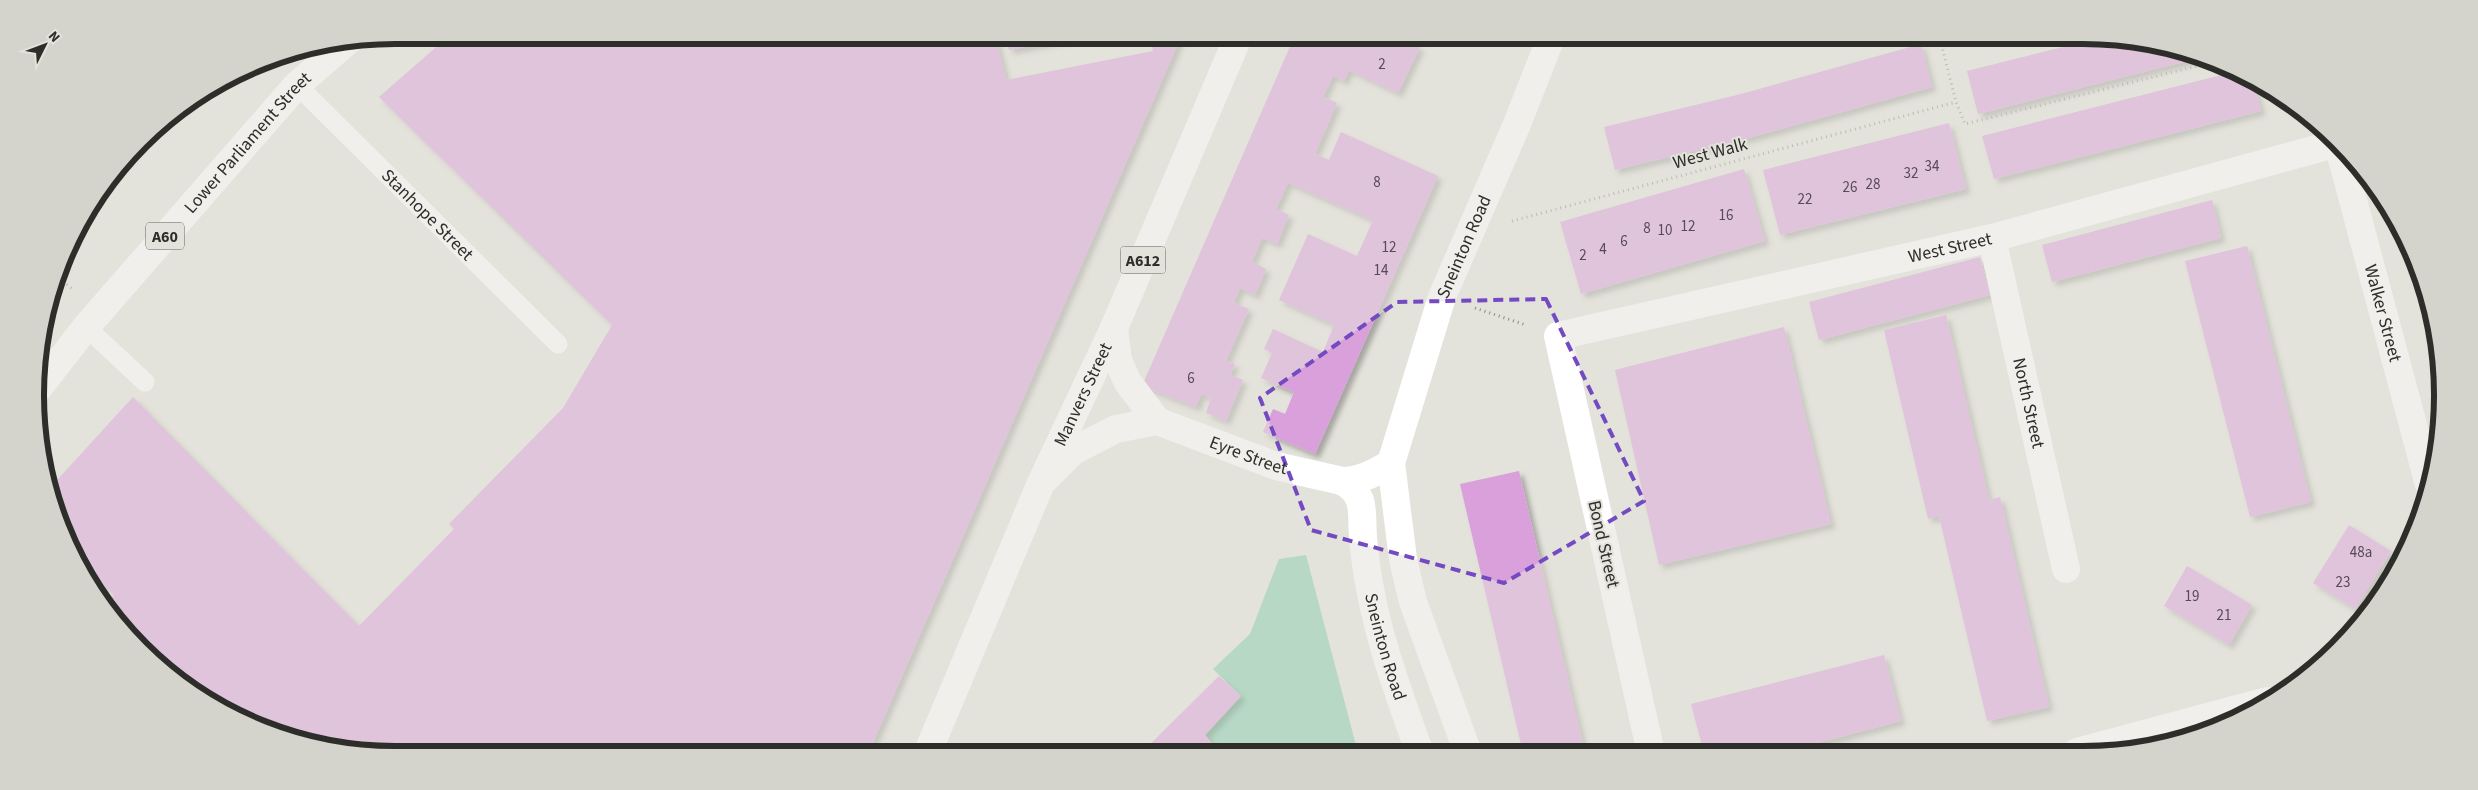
<svg xmlns="http://www.w3.org/2000/svg" width="2478" height="790" viewBox="0 0 2478 790" font-family="'Source Sans 3',sans-serif">
<defs>
<filter id="shadow"><feDropShadow dx="4.5" dy="4.5" stdDeviation="2.5" flood-color="#0004"/></filter>
</defs>
<rect width="100%" height="100%" fill="#e3e2db"/>
<polygon fill="#7ecca9" points="1306,555 1358,753 1221,754 1205,735 1241,696 1213,669 1250,634 1279,559"/>
<g fill="#d9a0db" filter="url(#shadow)">
<polygon points="450,35 995,35 1006,80 1153,51 1150,35 1180,35 1177,46 868,754 395,755 324,748 258,728 195,694 141,650 104,605 114,595 104,585 95,594 48,490 133,397 359,626 454,529 449,524 563,408 612,325 379,97"/>
<polygon points="1005,35 1080,35 1081,36 1009,50"/>
<polygon points="1295,35 1394,35 1420,47 1398,93 1349,70 1344,81 1333,76 1323,97 1337,103 1315,154 1329,160 1341,132 1438,176 1315,454 1263,432 1273,409 1285,414 1294,392 1261,378 1272,353 1264,349 1273,329 1323,352 1334,325 1279,300 1308,234 1357,256 1373,220 1288,183 1276,209 1289,215 1277,244 1262,238 1252,262 1266,269 1255,295 1240,288 1234,303 1249,309 1226,361 1235,364 1230,375 1243,380 1226,421 1206,413 1211,398 1201,394 1196,407 1142,386"/>
<polygon points="2103,37 2154,42 2203,57 1978,114 1967,71"/>
<polygon points="1921,44 1932,87 1752,137 1615,170 1604,127 1741,94"/>
<polygon points="2237,71 2253,80 2261,111 1994,179 1982,136"/>
<polygon points="1949,123 1966,189 1780,235 1763,170"/>
<polygon points="1744,169 1765,241 1581,294 1560,222"/>
<polygon points="2212,200 2221,238 2052,282 2042,245"/>
<polygon points="2247,246 2311,502 2250,517 2185,261"/>
<polygon points="1980,257 1990,295 1819,340 1809,302"/>
<polygon points="1946,315 1989,500 2000,497 2049,707 1987,721 1939,516 1928,519 1884,330"/>
<polygon points="1784,327 1831,524 1659,565 1615,370"/>
<polygon points="1519,471 1585,753 1523,753 1460,484"/>
<polygon points="2349,525 2391,551 2355,609 2313,583"/>
<polygon points="2187,566 2252,605 2229,645 2164,606"/>
<polygon points="1884,655 1901,721 1779,753 1704,753 1691,704"/>
<polygon points="1219,676 1241,696 1205,735 1221,754 1140,754"/>
</g>
<g fill="none" stroke-linecap="round" stroke-linejoin="round">
<g stroke="#8c8b86" stroke-width="3" stroke-dasharray="1 4" stroke-linecap="butt">
<polyline points="1939,35 1956,102 1965,124 2217,61"/>
<polyline points="1512,221 1956,102"/>
<polyline points="59,278 72,289"/>
<polyline points="56,289 63,281"/>
<polyline points="1475,308 1526,325"/>
</g>
<g stroke="#fff" stroke-width="19">
<path id="s1" d="M 297,85 L 558,344"/>
<polyline points="86,327 145,382"/>
</g>
<g stroke="#fff" stroke-width="28">
<path id="s2" d="M 2337,140 L 2429,485"/>
<path id="s3" d="M 1992,238 L 2066,569"/>
<polyline points="2077,752 2267,701"/>
<path id="s4" d="M 1651,753 L 1558,336 L 1992,238 L 2338,143"/>
</g>
<g stroke="#fff" stroke-width="28">
<polyline points="1114,328 1118,360 1127,381 1157,421"/>
<path id="s5" d="M 1044,480 L 1073,451 L 1116,429 L 1157,421 L 1276,466 L 1342,481 C 1360,481 1376,473 1391,463"/>
<path id="s6" d="M 1342,481 C 1367,495 1361,512 1363,537 C 1369,613 1394,682 1420,753"/>
<path id="s7" d="M 1468,753 L 1413,602 L 1403,559 L 1391,463 L 1442,297 L 1517,124 L 1552,35"/>
</g>
<path stroke="#fff" stroke-width="28" id="s8" d="M 927,754 L 1041,483 L 1114,328 L 1239,35"/>
<path stroke="#fff" stroke-width="28" id="s9" d="M 37,390 L 86,327 L 297,85 L 350,39"/>
</g>
<path d="M0 0H2478V790H0ZM 1546,299 L 1644,501 L 1504,583 L 1311,530 L 1260,398 L 1397,302 Z" fill="#e3e2db" fill-opacity=".55" fill-rule="evenodd"/>
<path fill="none" stroke="#744ac2" stroke-width="4" stroke-dasharray="10 6" stroke-linejoin="round" d="M 1546,299 L 1644,501 L 1504,583 L 1311,530 L 1260,398 L 1397,302 Z"/>
<g text-anchor="middle" stroke-width="4" stroke-linejoin="round" paint-order="stroke">
<g font-size="15" fill="#584a56">
<text x="1382" y="69">2</text>
<text x="1932" y="171">34</text>
<text x="1911" y="178">32</text>
<text x="1377" y="187">8</text>
<text x="1873" y="189">28</text>
<text x="1850" y="192">26</text>
<text x="1805" y="204">22</text>
<text x="1726" y="220">16</text>
<text x="1688" y="231">12</text>
<text x="1647" y="233">8</text>
<text x="1665" y="235">10</text>
<text x="1624" y="246">6</text>
<text x="1389" y="252">12</text>
<text x="1603" y="254">4</text>
<text x="1583" y="260">2</text>
<text x="1381" y="275">14</text>
<text x="1191" y="383">6</text>
<text x="2361" y="557">48a</text>
<text x="2343" y="587">23</text>
<text x="2192" y="601">19</text>
<text x="2224" y="620">21</text>
</g>
<g fill="#e3e2db" stroke="#64635f" stroke-width="1">
<rect x="146" y="222.5" width="38" height="27" rx="4"/>
<rect x="1120.5" y="246.5" width="45" height="27" rx="4"/>
</g>
<g font-size="16" font-weight="bold" fill="#2d2d2a">
<text x="165" y="242">A60</text>
<text x="1143" y="266">A612</text>
</g>
<g font-size="18" fill="#2d2d2a" stroke="#e3e2db">
<text dy="6" stroke="none"><textPath href="#s9" startOffset="325">Lower Parliament Street</textPath></text>
<text transform="translate(1710 153) rotate(-15)" y="6">West Walk</text>
<text dy="6" stroke="none"><textPath href="#s1" startOffset="184">Stanhope Street</textPath></text>
<text dy="6" stroke="none"><textPath href="#s7" startOffset="530">Sneinton Road</textPath></text>
<text dy="6" stroke="none"><textPath href="#s4" startOffset="829">West Street</textPath></text>
<text dy="6" stroke="none"><textPath href="#s2" startOffset="179">Walker Street</textPath></text>
<text dy="6" stroke="none"><textPath href="#s8" startOffset="392">Manvers Street</textPath></text>
<text dy="6" stroke="none"><textPath href="#s3" startOffset="169">North Street</textPath></text>
<text dy="6" stroke="none"><textPath href="#s5" startOffset="229">Eyre Street</textPath></text>
<text transform="translate(1604 544) rotate(77)" y="6">Bond Street</text>
<text dy="6" stroke="none"><textPath href="#s6" startOffset="176">Sneinton Road</textPath></text>
</g>
</g>
<path d="M0 0H2478V790H0ZM395 44H2083A351 351 0 0 1 2434 395V395A351 351 0 0 1 2083 746H395A351 351 0 0 1 44 395V395A351 351 0 0 1 395 44Z" fill="#d4d4cd" fill-rule="evenodd"/>
<path fill="none" stroke="#2d2d2a" stroke-width="6" d="M395 44H2083A351 351 0 0 1 2434 395V395A351 351 0 0 1 2083 746H395A351 351 0 0 1 44 395V395A351 351 0 0 1 395 44Z"/>
<g transform="translate(45 45) rotate(48)" stroke="#e3e2db" stroke-width="4" paint-order="stroke">
<path d="M0-4L9 19L0 12L-9 19Z" fill="#2d2d2a"/>
<text y="-8" font-size="14" font-weight="bold" text-anchor="middle" fill="#2d2d2a">N</text>
</g>
</svg>
